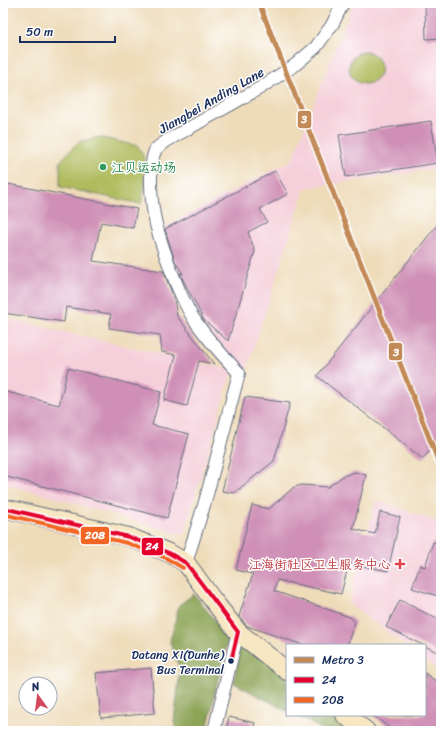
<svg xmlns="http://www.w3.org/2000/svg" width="444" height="734" viewBox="0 0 444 734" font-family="Sriracha,'LXGW WenKai TC',sans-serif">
<rect width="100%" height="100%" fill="#fff"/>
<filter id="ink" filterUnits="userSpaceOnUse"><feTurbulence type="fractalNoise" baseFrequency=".025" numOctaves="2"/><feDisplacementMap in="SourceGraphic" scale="8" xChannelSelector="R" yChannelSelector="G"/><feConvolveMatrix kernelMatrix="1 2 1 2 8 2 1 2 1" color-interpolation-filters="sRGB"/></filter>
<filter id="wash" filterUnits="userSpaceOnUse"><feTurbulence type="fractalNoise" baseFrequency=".012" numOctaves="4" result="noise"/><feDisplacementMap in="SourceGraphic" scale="16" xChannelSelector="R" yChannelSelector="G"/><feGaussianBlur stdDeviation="0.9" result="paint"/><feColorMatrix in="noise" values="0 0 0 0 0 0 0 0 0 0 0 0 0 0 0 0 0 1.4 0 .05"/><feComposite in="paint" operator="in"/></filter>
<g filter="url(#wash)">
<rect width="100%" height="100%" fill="#eedcb9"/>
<g fill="#f5cfda">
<polygon points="353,3 441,3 441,168 305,188 246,372 231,361 190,309 158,230 292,160"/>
<polygon points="3,318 232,370 184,535 3,483"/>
<polygon points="376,500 441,523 441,672 425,660 425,645 405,645 349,604"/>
</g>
<g fill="#afbb5d" stroke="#65755e">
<circle cx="365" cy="68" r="16"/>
<path d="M 99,137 L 138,146 C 151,166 145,182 141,204 L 60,187 L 60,162 L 65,156 L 78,142 Z"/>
</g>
<g fill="#8ba354" stroke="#536959">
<polygon points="194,594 216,622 230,634 221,665 207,731 177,731 174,722 180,670 170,642 179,605"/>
<polygon points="246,646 287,675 287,711 234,683 239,649"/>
<polygon points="295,715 340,715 361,731 326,731"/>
</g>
<g id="blocks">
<g fill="#cf8fb6">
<polygon points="425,3 441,3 441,38 426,39"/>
<polygon points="431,121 438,163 346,177 339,135"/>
<polygon points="275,171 288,194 260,209 267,222 248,232 255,251 228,341 204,320 184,282 180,273 183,274 175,261 165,229"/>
<polygon points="3,183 137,209 133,228 101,222 93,261 163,271 174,298 177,316 214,364 199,361 187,406 164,400 176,355 162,352 160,335 109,328 111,314 66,307 64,322 3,313"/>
<polygon points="441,220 441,436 423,459 317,376"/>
<polygon points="68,368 161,392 152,425 189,434 167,518 3,476 3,391 59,405"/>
<polygon points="245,397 290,403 274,461 234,493 222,491"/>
<polygon points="355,472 366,475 353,529 375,534 380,512 400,517 388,571 349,563 341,594 277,580 274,591 350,617 355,622 347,645 303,645 247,626 239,616 253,574 236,570 252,505 269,509 294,487 302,485 328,487 343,476"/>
<polygon points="433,542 441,544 441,597 412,588 420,565 425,567"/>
<polygon points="400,600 441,621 441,654 386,627"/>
<polygon points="151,668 155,713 101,718 96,673"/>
<polygon points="425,673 441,685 441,731 394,731 372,715 425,715"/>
<polygon points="229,717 255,723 253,731 226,731"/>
</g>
</g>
</g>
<g filter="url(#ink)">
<use href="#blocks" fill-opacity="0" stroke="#656c7e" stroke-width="1"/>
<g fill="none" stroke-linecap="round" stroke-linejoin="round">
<g stroke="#656c7e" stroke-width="14">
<g id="street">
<path d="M 186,563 L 205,502 L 239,373 C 224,357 208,340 196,322 C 185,307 179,290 172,273 C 159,238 150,213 151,176 C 152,167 151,157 156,149 C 159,146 164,143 168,140 L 260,88 L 295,65 L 316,47 L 332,25 L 343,3"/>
<polyline points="214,731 238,632"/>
</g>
</g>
<g stroke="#656c7e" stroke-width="20">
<g id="secondary">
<polyline points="3,508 129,537 169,553 186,563 212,599 238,632 287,671"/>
<polyline points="345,715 366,731"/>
</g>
</g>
<use href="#street" stroke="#fff" stroke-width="12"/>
<use href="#secondary" stroke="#f7e8c3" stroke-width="18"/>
<g stroke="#fff" stroke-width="7">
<polyline id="bus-1" points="3,508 129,537 169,553 186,563 238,632 231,661"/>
</g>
<g stroke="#fff" stroke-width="7">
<polyline id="bus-2" points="3,514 127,543 166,558 183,568"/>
</g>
<use href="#bus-1" stroke="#e4002b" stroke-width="4"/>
<use href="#bus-2" stroke="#f26522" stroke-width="4"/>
<g stroke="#fff" stroke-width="8">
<polyline id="metro-1" points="259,3 441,468"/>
</g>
<use href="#metro-1" stroke="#c28a56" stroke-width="5"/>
</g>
</g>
<circle fill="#2e9e5b" stroke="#fff" stroke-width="1.5" cx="103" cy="167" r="4"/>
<path fill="#e0444e" stroke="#fff" stroke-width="1.5" d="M398 558h4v4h4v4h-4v4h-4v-4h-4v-4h4z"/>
<circle fill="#1b2f5e" stroke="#fff" stroke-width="1.5" cx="231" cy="661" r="3.5"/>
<g text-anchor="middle" stroke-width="3" stroke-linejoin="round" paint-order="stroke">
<g font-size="12" fill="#1b2f5e" stroke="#fff" text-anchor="end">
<text x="224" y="659">Datang Xi(Dunhe)<tspan x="224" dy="15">Bus Terminal</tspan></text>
</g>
<g font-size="13" fill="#1b2f5e" stroke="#fff">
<text transform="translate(211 100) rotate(-30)" y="5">Jiangbei Anding Lane</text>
</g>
<g font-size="13" fill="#27864d" stroke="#fff" text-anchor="start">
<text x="111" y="172">江贝运动场</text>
</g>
<g font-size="13" fill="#be3a42" stroke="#fff" text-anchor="end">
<text x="391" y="569">江海街社区卫生服务中心</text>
</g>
</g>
<g stroke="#fff" stroke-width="1.5">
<rect x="297" y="110" width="15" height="19" rx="4" fill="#c28a56"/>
<rect x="388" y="342" width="15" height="19" rx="4" fill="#c28a56"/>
<rect x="80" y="526" width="30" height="19" rx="4" fill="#f26522"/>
<rect x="141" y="537" width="23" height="19" rx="4" fill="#e4002b"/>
</g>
<g font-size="11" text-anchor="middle" font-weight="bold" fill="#fff">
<text x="304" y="123">3</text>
<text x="396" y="356">3</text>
<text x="95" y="539">208</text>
<text x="152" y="550">24</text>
</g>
<rect width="444" height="734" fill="none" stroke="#fff" stroke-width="16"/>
<rect x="286" y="644" width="140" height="72" fill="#ffffff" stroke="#a4acbf"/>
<rect x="294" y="657" width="20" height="6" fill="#c28a56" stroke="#a4acbf"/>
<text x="322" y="664" font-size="12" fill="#1b2f5e">Metro 3</text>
<rect x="294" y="677" width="20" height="6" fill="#e4002b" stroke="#a4acbf"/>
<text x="322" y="684" font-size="12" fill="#1b2f5e">24</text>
<rect x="294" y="697" width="20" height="6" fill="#f26522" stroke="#a4acbf"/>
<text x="322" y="704" font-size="12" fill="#1b2f5e">208</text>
<g transform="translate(38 696) rotate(346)"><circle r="19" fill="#ffffff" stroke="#a4acbf"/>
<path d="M0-3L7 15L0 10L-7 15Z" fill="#d1495b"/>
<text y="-6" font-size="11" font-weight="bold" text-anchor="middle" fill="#1b2f5e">N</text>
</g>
<path d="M20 36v6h95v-6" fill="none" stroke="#1b2f5e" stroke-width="2"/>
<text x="26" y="36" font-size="12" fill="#1b2f5e" stroke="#ffffff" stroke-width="3" paint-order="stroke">50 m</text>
</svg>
